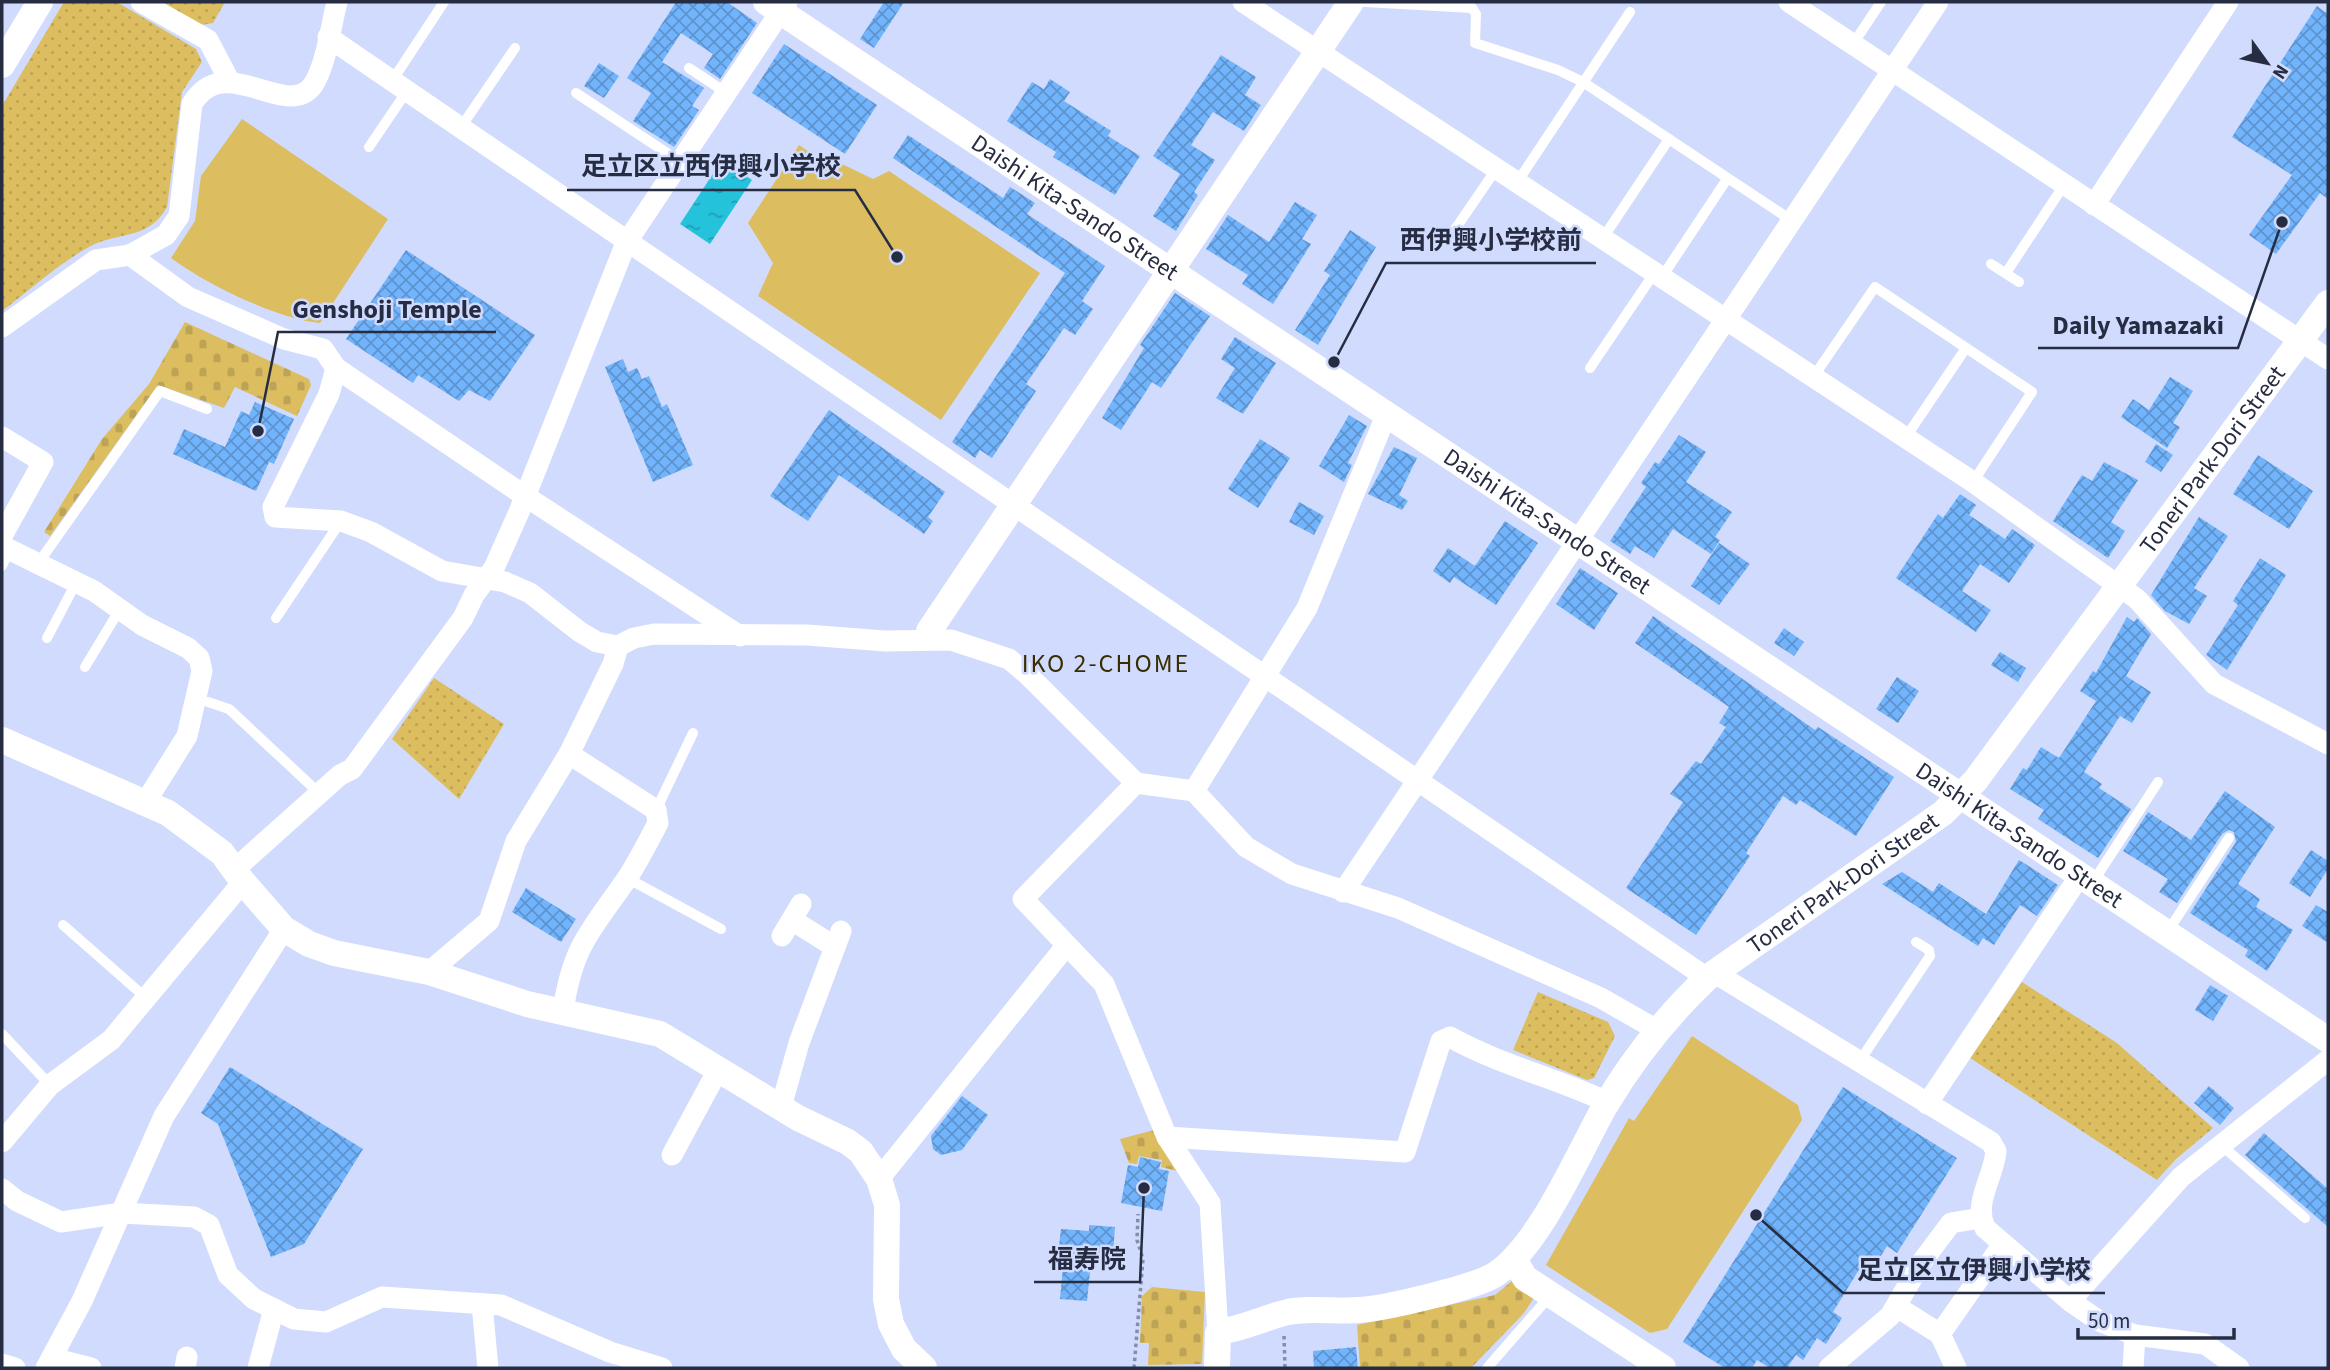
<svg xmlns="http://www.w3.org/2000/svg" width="2330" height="1370" viewBox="0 0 2330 1370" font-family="'Source Sans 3','Noto Sans JP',sans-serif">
<defs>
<pattern id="cemetery-stones" width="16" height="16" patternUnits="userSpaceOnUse" patternTransform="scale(1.75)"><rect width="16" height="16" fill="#dcbe60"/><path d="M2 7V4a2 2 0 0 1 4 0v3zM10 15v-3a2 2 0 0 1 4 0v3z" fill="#bda355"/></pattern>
<pattern id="park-dots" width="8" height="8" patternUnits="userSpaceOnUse" patternTransform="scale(1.75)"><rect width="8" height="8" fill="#dcbe60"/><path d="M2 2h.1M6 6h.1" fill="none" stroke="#bda355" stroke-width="1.8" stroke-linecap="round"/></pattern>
<pattern id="water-ripples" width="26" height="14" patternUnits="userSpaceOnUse" patternTransform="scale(1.75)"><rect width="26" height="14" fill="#24c2db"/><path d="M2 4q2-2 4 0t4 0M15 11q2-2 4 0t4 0" fill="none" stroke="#1f9eb3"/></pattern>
<pattern id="building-cross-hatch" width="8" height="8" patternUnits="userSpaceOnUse" patternTransform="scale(1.75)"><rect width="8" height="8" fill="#72b4fc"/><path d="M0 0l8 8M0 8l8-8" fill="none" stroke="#5d93ce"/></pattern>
</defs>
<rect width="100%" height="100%" fill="#d0dbfd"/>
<g fill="#dcbe60">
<path d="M 242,119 L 388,219 L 320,323 C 277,319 206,284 171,258 L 195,221 L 201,176 Z"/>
<polygon points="799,145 837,171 842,164 873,179 889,171 1040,273 941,420 758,296 773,263 748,223"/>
<polygon points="1692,1036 1798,1105 1802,1120 1667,1329 1650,1333 1546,1265 1629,1118 1634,1121"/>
</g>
<g fill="url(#cemetery-stones)">
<polygon points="185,322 309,379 311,385 297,416 235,387 224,408 158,385 50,536 44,532 102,439 149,384"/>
<polygon points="1154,1130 1177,1171 1161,1167 1162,1160 1139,1156 1137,1164 1129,1163 1120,1139"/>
<polygon points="1512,1281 1535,1296 1524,1313 1471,1368 1360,1368 1357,1325 1495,1295"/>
<polygon points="1152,1287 1205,1292 1202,1364 1148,1365 1149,1343 1140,1343 1142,1296"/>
</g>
<g fill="url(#park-dots)">
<path d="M 64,2 L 117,2 L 196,49 L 202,62 L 182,92 L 167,207 C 148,241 118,231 89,247 C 58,264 30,290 2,311 L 2,106 Z"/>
<polygon points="161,2 225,2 213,23 201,25"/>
<polygon points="434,678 504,724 459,799 392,739"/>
<polygon points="2022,982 2117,1043 2213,1128 2176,1159 2157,1180 1970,1058"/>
<polygon points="1538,992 1608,1022 1615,1036 1594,1078 1587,1080 1513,1050"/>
</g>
<polygon fill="url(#water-ripples)" points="722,160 752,180 710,244 680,224"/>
<g fill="url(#building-cross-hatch)">
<polygon points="676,2 727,2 757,23 720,79 704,68 713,54 681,33 662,62 704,88 692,106 699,110 674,147 633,121 651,93 627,78"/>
<polygon points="884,2 904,2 874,48 860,39"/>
<polygon points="2317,6 2328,14 2328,199 2320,193 2276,254 2249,235 2292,175 2232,137"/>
<polygon points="784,44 877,105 845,154 752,93"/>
<polygon points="1221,55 1256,77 1245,95 1261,105 1244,131 1213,112 1191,145 1215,160 1194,192 1198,195 1176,231 1153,216 1180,174 1153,156"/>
<polygon points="599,63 619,76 604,98 584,86"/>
<polygon points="1050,79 1070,92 1064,101 1111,131 1108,136 1140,156 1115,195 1053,157 1056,152 1007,121 1032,82 1044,89"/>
<polygon points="908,135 1003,198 1010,187 1035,203 1027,214 1105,266 1082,301 1093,309 1075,335 1064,328 1026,384 1036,391 992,458 980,450 975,458 952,442 1065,273 893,158"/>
<polygon points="1295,202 1317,215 1302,239 1311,244 1273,304 1242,284 1248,275 1206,249 1228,215 1269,242"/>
<polygon points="1350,230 1376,247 1318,345 1295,330 1330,275 1324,271"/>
<polygon points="406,250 535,335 490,401 469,390 459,401 418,375 413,383 346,339"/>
<polygon points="1175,293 1210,316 1161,388 1152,382 1121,430 1102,418 1144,348 1140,345"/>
<polygon points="1235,337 1276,363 1243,414 1216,398 1235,368 1221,359"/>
<polygon points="623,359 628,372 637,368 642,379 649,376 662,407 667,404 693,465 653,482 605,367"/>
<polygon points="2170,377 2193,391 2173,423 2180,427 2167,448 2121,417 2133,399 2149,410"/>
<polygon points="255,402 294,419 274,464 269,462 256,491 173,454 184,429 225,447 241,411 249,415"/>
<polygon points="829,410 945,492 928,517 933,521 924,534 839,475 808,521 770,496"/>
<polygon points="1349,415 1367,426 1348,463 1352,465 1344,482 1319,466"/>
<polygon points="1679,435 1706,452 1686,482 1732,512 1715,537 1720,540 1711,554 1673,529 1654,558 1635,546 1630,554 1610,541 1646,487 1641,483 1655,462 1659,464"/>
<polygon points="1260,439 1290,458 1258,508 1228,489"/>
<polygon points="2156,444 2173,455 2161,472 2145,462"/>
<polygon points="1394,447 1417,458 1399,495 1408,501 1402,510 1368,494"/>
<polygon points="2258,455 2313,491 2289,529 2233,494"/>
<polygon points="2104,462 2138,480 2111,522 2125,531 2108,558 2053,521 2082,475 2092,481"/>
<polygon points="1960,494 1976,505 1969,515 2005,539 2012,529 2035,545 2009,583 1980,564 1962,591 1991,610 1976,632 1896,578 1938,514 1943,518"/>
<polygon points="1299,502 1324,516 1314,535 1289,522"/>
<polygon points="2199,517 2228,536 2194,588 2207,596 2189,624 2165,611 2151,595"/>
<polygon points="1505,521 1538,543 1496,605 1454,577 1450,583 1433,571 1448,548 1475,566"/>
<polygon points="1719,543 1750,564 1719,605 1691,586"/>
<polygon points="2260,558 2286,575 2227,670 2206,655 2238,605 2233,601"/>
<polygon points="1580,568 1618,593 1594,630 1556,604"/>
<polygon points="1653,616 1815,730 1818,727 1894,777 1856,836 1800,800 1796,805 1783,796 1746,853 1750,856 1696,935 1626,888 1683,802 1670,794 1696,761 1701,764 1726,727 1719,723 1729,707 1635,643"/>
<polygon points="2127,617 2134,622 2137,618 2151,634 2126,676 2151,692 2132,723 2120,716 2084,772 2102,784 2099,788 2131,809 2098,858 2038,819 2044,810 2010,789 2023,768 2027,770 2041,747 2059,758 2096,701 2080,691 2093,671 2096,673"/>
<polygon points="1784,628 1804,642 1794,656 1774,643"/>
<polygon points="2000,652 2026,668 2018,682 1991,665"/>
<polygon points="1897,677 1919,691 1898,723 1876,709"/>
<polygon points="2225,791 2275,827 2238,884 2260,899 2256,907 2293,930 2267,971 2245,956 2248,950 2190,913 2236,842 2234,832 2229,830 2222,834 2177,903 2159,892 2168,879 2123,851 2148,812 2191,840"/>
<polygon points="2311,850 2328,861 2328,869 2310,897 2289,883"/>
<polygon points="2019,860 2058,885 2037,916 2020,905 1994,945 1983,938 1978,946 1882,884 1902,872 1933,892 1939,883 1986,914"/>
<polygon points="526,888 576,919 561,942 512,912"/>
<polygon points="2316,905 2328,912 2328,943 2302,926"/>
<polygon points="2210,985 2228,996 2213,1021 2195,1010"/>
<polygon points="230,1067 363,1149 304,1244 271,1257 218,1124 201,1113"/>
<polygon points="2209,1086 2234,1108 2220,1125 2194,1103"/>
<polygon points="1843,1087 1957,1158 1897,1253 1887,1246 1869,1275 1860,1268 1833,1312 1842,1318 1826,1344 1817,1338 1803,1360 1796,1355 1787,1368 1770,1368 1757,1360 1752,1368 1725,1368 1683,1342"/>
<polygon points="962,1096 988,1115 962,1150 941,1155 933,1149 931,1136"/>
<polygon points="2264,1133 2328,1189 2328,1227 2245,1155"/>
<polygon points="1140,1157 1161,1162 1159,1169 1169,1171 1162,1211 1121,1203 1128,1165 1138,1167"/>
<polygon points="1089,1225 1115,1227 1113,1254 1092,1252 1087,1301 1060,1299 1065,1246 1059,1246 1061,1229 1089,1231"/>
<polygon points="1356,1347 1358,1368 1314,1368 1313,1351"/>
</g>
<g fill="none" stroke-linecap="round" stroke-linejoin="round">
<g stroke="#848da9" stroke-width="3.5" stroke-dasharray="3.5 3.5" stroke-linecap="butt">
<polyline points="1284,1336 1285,1368"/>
<polyline points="1134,1368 1143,1259 1137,1240 1138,1214"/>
</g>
<g stroke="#fff" stroke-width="10">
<polyline points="1365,2 1472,8 1476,14 1475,43 1558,70 1583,82 1791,220"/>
<polyline points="1853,44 1881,2"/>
<polyline points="689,68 725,92"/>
<polyline points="392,81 444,2"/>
<polyline points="576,93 679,161"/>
<polyline points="461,127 515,48"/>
<polyline points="369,147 407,91"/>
<polyline points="1518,181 1630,12"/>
<polyline points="1603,238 1669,139"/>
<polyline points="1447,241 1497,168"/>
<polyline points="1991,264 2019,282"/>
<polyline points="2006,273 2064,185"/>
<polyline points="1662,277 1727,179"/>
<polyline points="1590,368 1655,272"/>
<polyline points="1814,376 1875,287 2032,392 1973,482"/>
<polyline points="1906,437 1966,348"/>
<polyline points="37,565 160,391 207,409"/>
<polyline points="2,566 9,551"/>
<polyline points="276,618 341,521"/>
<polyline points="47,638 76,583"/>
<polyline points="85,667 120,609"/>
<polyline points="208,702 229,709 319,793"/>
<polyline points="656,810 693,733"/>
<polyline points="627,878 721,929"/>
<polyline points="2093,882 2158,782"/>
<polyline points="63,925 145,997"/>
<polyline points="2168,931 2229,838"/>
<polyline points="2,1034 50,1085"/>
<polyline points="1859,1062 1930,956 1929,950 1916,942"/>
<polyline points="2220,1144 2305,1218"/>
<polyline points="1487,1368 1550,1296"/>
</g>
<g stroke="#fff" stroke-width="21">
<polyline points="141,2 208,40 230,82"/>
<polyline points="1243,2 1973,482 2137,599 2214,684 2328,744"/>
<polyline points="1789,2 2328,359"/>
<polyline points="328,37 1707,978"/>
<polyline points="2094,205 2228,2"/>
<path d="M 130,255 L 166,235 L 179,216 L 192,104 C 225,49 286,122 313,85 C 326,66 331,25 337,2"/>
<polyline points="2,327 96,260 130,255 188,297 284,339 323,349 336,368 525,496 740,636"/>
<polyline points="336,368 329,394 273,507 275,517 341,521 371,532 442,571 505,582 530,593 580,632 597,642 618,646"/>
<path d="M 1387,413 L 1307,608 L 1194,791 L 1136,783 L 1023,899 L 1104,984 L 1167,1137 L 1405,1152 L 1441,1041 L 1450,1037 C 1500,1065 1556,1078 1607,1102"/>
<polyline points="2,437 43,462 2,536"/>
<polyline points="2,546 94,591 142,625 188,648 199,658 202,671 187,736 145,803"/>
<polyline points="1194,791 1246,847 1292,874 1398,908 1601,998 1657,1030"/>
<polyline points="236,868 340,775 352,769 463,618 474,595 494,568 519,512 626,243 787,2"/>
<polyline points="1343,892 1938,2"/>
<polyline points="792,920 835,947"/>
<polyline points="782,936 801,904"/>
<polyline points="429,972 489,921 516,841 569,754 613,664 618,646 634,638 654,634 807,635 885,641 951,640 1009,659 1027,674 1136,783"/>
<path d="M 1715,973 L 1991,1142 L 1996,1151 C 1994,1177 1973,1202 1985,1228 L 2070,1301 L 2099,1321 L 2135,1335 L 2205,1344 L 2239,1368"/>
<path d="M 563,1011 C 573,945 590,932 626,880 C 638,862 648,842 658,823 L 656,810 L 569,754"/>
<polyline points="1927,1104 2081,874"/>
<polyline points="781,1107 799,1043 841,931"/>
<polyline points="1167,1137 1210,1203 1218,1332"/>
<polyline points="2,1142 50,1085 111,1040 243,882"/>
<polyline points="672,1155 719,1068"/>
<polyline points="879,1179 1066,946"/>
<polyline points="2,1189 17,1201 61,1222 122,1213 194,1217 209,1225 228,1275 254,1299 294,1319 326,1322 382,1297 501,1305 610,1352 662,1368"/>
<polyline points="2070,1301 2181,1177 2328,1060"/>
<polyline points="482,1304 488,1368"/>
<polyline points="1897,1307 1940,1334"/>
<polyline points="52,1358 91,1368"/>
<polyline points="2,1364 15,1368"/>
<polyline points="46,1368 82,1301 164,1116 284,929"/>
<polyline points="185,1368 187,1357"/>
<polyline points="258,1368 274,1309"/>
<polyline points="1829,1368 1890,1316 1921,1263 1951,1223 1980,1218"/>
<polyline points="1956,1368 1940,1334 2003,1244"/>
<polyline points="2133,1368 2135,1335"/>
</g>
<g stroke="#fff" stroke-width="26">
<path id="s1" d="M 766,2 L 2328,1040"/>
<polyline points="2,65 40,2"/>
<polyline points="929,631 1351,2"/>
<polyline points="2,740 168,813 222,853 243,882 284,929 309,944 334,953 429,972 527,1004 660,1034 798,1118 848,1142 861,1152 879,1179 887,1205 886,1299 891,1324 904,1349 924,1368"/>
<polyline points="1514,1259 1525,1278 1663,1368"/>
<path id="s2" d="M 1217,1368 L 1218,1332 C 1242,1329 1261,1319 1284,1313 C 1306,1307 1335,1312 1358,1310 C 1383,1309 1477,1287 1496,1274 C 1540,1245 1578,1154 1605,1106 C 1633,1059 1667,1016 1707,978 L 1943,813 L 1975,781 L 2328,303"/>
</g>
</g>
<g text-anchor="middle" stroke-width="5" stroke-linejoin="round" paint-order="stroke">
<g font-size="24" fill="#262c42" stroke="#d0dbfd">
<text dy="8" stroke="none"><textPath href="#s1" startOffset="371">Daishi Kita-Sando Street</textPath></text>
<text dy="8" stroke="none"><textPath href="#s2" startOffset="1421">Toneri Park-Dori Street</textPath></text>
<text dy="8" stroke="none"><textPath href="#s1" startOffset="938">Daishi Kita-Sando Street</textPath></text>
<text dy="8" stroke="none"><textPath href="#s1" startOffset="1505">Daishi Kita-Sando Street</textPath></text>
<text dy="8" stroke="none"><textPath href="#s2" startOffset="854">Toneri Park-Dori Street</textPath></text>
</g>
<g font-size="26" letter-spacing="2" fill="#392d02" stroke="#d0dbfd">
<text x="1106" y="672">IKO 2-CHOME</text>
</g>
</g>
<path fill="none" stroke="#262c42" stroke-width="2.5" d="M897 257L855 190H567M1334 362L1386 263H1596M258 431L278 332H496M2282 222L2238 348H2038M1144 1188L1140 1282H1034M1756 1215L1843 1293H2105"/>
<g fill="#262c42" stroke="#d0dbfd" stroke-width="2.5">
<circle cx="897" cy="257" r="7"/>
<circle cx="1334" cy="362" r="7"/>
<circle cx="258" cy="431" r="7"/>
<circle cx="2282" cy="222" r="7"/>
<circle cx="1144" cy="1188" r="7"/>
<circle cx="1756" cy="1215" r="7"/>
</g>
<g font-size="26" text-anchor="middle" font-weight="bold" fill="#262c42" stroke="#d0dbfd" stroke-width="5" stroke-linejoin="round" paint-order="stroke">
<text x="711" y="175">足立区立西伊興小学校</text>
<text x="1491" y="249">西伊興小学校前</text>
<text x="387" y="318">Genshoji Temple</text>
<text x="2138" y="334">Daily Yamazaki</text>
<text x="1087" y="1268">福寿院</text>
<text x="1974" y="1279">足立区立伊興小学校</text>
</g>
<rect width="2330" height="1370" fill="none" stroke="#262c42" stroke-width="7"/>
<g transform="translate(2267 63) rotate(123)" stroke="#d0dbfd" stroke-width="5" paint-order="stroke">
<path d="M0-5L12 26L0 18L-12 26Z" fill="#262c42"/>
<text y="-10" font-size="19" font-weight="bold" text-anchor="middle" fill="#262c42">N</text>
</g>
<path d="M2078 1328v10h156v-10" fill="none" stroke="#262c42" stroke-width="3.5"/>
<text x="2088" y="1328" font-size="21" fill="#262c42" stroke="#d0dbfd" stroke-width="5" paint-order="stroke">50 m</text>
</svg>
